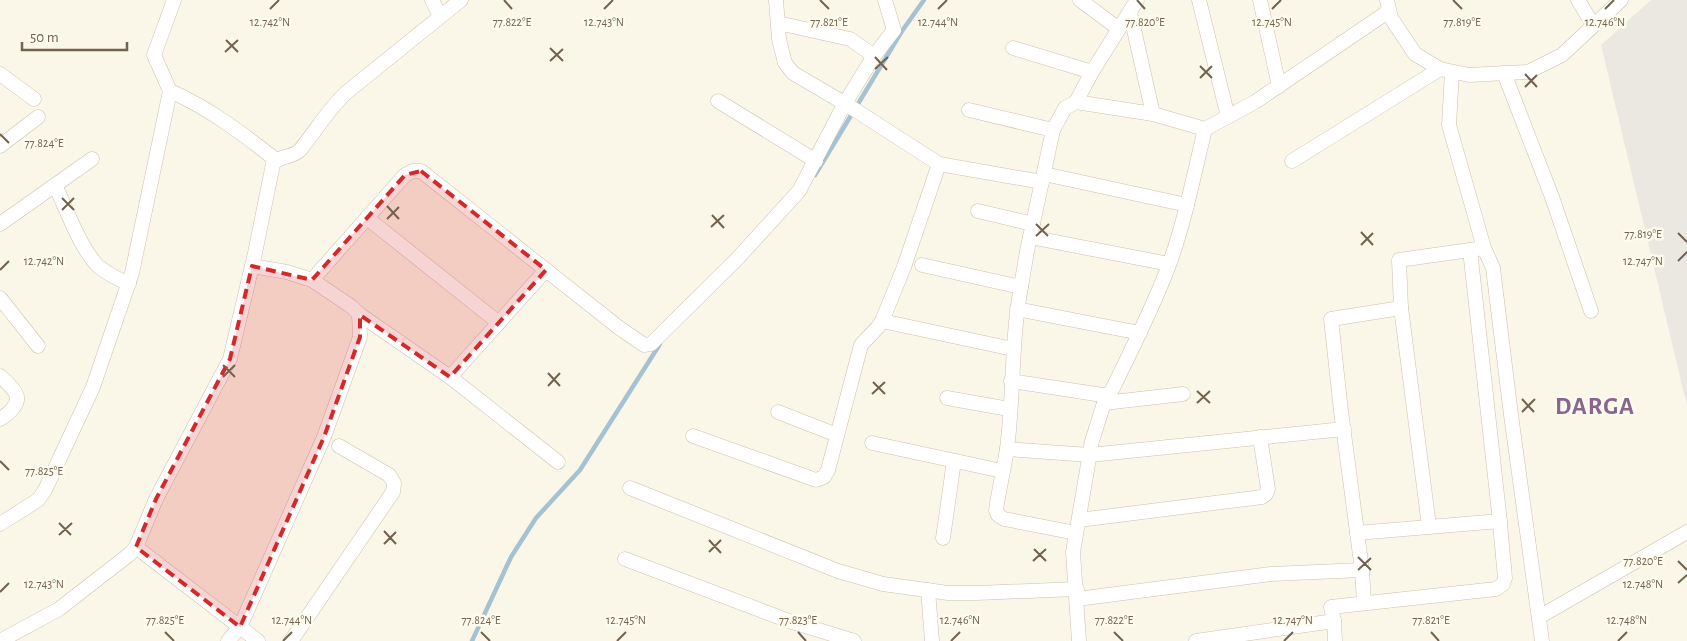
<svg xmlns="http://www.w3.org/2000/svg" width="1687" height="641" viewBox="0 0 1687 641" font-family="'Alegreya Sans',sans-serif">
<rect width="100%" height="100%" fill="#faf7e8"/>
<polygon fill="#ebe8e1" points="1651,0 1687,0 1687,406 1601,45"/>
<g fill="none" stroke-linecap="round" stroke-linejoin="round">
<g stroke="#a5c2d3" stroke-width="4.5">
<polyline points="815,175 902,31 924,0"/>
<polyline points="472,641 511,557 536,518 580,470 660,344"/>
</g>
<g stroke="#cbc1af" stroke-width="15">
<g id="minor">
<path d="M 174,0 L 154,55 L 170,91 C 209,108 243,134 276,160"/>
<polyline points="432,0 440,16"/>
<polyline points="1080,0 1119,29"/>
<polyline points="1199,0 1228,117"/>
<polyline points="1260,0 1279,86"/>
<polyline points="1387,0 1391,18 1415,54 1440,69 1469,75 1528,72 1562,55 1621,0"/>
<polyline points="1578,0 1593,25"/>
<polyline points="1130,12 1153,114"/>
<polyline points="778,23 850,39 874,56"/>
<polyline points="1013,48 1092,72"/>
<polyline points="1504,73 1552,197 1591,311"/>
<polyline points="0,74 34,99"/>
<polyline points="718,101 816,161"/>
<polyline points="1076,102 1092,72 1137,0"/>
<polyline points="969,110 1053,130"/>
<polyline points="0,146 38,117"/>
<polyline points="1292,161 1440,69"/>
<polyline points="939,164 1042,182"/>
<polyline points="1044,174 1187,205"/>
<path d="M 55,185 C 66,208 80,248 98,266 C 107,274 118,279 129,284"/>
<polyline points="978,211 1033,224"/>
<polyline points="367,218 499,323"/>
<polyline points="0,224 92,159"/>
<polyline points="1030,237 1169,264"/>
<polyline points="1484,248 1493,268 1511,415 1542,641"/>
<polyline points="922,265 1021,287 1027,251 1053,130 1065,108 1076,102 1153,114 1205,129 1255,102 1389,11"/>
<polyline points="312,280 405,175 413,171 421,171 618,327 644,345 651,344 737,259 799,191 845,103 874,56 894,30 885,0"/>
<path d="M 1021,287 C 1011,340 1014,395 1007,449 C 1004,469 999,489 996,510 L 998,515 L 1004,519 L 1076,533"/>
<polyline points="0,298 38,346"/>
<polyline points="1401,308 1429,526"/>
<polyline points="1017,309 1140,333"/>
<polyline points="359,314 450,377 558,462"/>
<polyline points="882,321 1013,349"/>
<path d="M 0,376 C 5,381 13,387 16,394 C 21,404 7,415 0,419"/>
<polyline points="450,377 546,270"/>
<polyline points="1011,381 1109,396"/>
<polyline points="947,398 1009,409"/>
<polyline points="1104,403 1183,394"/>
<polyline points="778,412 837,435"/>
<polyline points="693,436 816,480 824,477 828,470 861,345 878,327 882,321 904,267 939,164 849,106 793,73 785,63 779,39 776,0"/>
<polyline points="872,443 1002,471"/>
<polyline points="1007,449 1090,455 1344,429"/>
<polyline points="630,488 838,571 883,584 948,593 977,593 1077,589"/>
<polyline points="1079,520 1262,497 1266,494 1268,489 1260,437"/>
<polyline points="0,524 38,500 45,490 93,387 132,273 170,91"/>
<polyline points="1357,533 1500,521"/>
<polyline points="943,538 954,461"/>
<polyline points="136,547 258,641"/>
<polyline points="625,559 789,621 854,641"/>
<polyline points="928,590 932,641"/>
<polyline points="1077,599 1271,574 1362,570"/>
<polyline points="1364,603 1362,570 1341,411 1331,319 1401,308 1399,260 1484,248 1449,125 1452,72"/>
<polyline points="1539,617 1687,532"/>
<polyline points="1334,621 1335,641"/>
<path d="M 0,641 L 59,609 L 131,553 L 136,547 L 156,499 L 230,359 L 255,253 L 273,164 C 279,155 293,158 300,150 C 316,131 328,109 347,92 L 461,0"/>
<polyline points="228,641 240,627 324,437 360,337 359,314 352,307 312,280 287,272 252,266"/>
<polyline points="291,641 393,492 394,483 389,475 339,446"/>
<path d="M 1079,641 L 1073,552 L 1092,441 L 1104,403 L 1109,396 C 1130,353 1152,310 1169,265 C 1185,221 1194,174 1205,129"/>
<polyline points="1196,641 1334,621 1331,607 1496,589 1503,584 1505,578 1499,513 1470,250"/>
</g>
</g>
<use href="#minor" stroke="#fff" stroke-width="14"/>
</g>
<path fill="#d62828" fill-opacity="0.2" stroke="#d62828" stroke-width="4" stroke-dasharray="10 6" stroke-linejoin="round" d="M 421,171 L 546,270 L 450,377 L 360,315 L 360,337 L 324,437 L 240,627 L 136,547 L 156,499 L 230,359 L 252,266 L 312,280 L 405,175 Z"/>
<path fill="none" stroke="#72624e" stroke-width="2" d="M 504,0 L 512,9M 820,0 L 829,9M 1137,0 L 1145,9M 1453,0 L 1462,9M 270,9 L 279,0M 604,9 L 613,0M 938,9 L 947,0M 1272,9 L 1281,0M 1605,9 L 1614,0M 226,40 L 238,52M 550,48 L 563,61M 225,52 L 238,40M 875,57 L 887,70M 550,61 L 563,49M 1200,66 L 1212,78M 875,69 L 888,57M 1525,74 L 1537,87M 1200,78 L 1212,66M 1525,87 L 1537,75M 0,134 L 9,143M 62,198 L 74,210M 387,206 L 399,219M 62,210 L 74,198M 712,215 L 724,228M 387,219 L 399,207M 1036,224 L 1048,236M 711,227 L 724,215M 1361,232 L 1373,245M 1678,233 L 1687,242M 1036,236 L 1049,224M 1361,245 L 1373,233M 1678,261 L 1687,252M 0,270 L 9,261M 223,365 L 235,377M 548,373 L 560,386M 223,377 L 235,365M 873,382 L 885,394M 548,386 L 560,373M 1197,391 L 1210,403M 872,394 L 885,382M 1522,399 L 1534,412M 1197,403 L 1210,391M 1522,412 L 1535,399M 0,461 L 9,470M 59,523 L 71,535M 384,531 L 396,544M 59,535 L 72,523M 709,540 L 721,553M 384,544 L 396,532M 1034,549 L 1046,561M 709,552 L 721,540M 1358,557 L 1371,570M 1033,561 L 1046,549M 1678,561 L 1687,570M 1358,570 L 1371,558M 1678,583 L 1687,575M 0,592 L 9,583M 165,632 L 174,641M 481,632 L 490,641M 798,632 L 806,641M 1114,632 L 1123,641M 1431,632 L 1439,641M 283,641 L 292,632M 617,641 L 626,632M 951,641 L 960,632M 1284,641 L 1293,632M 1618,641 L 1627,632"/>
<g text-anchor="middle" stroke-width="5" stroke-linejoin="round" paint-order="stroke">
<g font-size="25" font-weight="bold" letter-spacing="1" fill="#89668d" stroke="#fdfaee">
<text x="1595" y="414">DARGA</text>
</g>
</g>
<g font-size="12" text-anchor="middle" fill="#72624e" stroke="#fdfaee" stroke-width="5" stroke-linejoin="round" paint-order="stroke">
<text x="270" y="26">12.742°N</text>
<text x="604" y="26">12.743°N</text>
<text x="938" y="26">12.744°N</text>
<text x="1272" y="26">12.745°N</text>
<text x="1605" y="26">12.746°N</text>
<text x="512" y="26">77.822°E</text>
<text x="829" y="26">77.821°E</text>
<text x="1145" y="26">77.820°E</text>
<text x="1462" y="26">77.819°E</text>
<text x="44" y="147">77.824°E</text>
<text x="1643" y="238">77.819°E</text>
<text x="1643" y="265">12.747°N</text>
<text x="44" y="265">12.742°N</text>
<text x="44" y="475">77.825°E</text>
<text x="1643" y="565">77.820°E</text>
<text x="1643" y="588">12.748°N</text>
<text x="44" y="588">12.743°N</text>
<text x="165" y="624">77.825°E</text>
<text x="481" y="624">77.824°E</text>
<text x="798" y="624">77.823°E</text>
<text x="1114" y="624">77.822°E</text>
<text x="1431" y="624">77.821°E</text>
<text x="292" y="624">12.744°N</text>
<text x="626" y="624">12.745°N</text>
<text x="960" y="624">12.746°N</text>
<text x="1293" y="624">12.747°N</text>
<text x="1627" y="624">12.748°N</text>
</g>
<path d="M22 42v8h105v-8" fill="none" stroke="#72624e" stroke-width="2.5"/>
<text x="30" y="42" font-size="15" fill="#72624e" stroke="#fdfaee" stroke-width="4" paint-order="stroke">50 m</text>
</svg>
